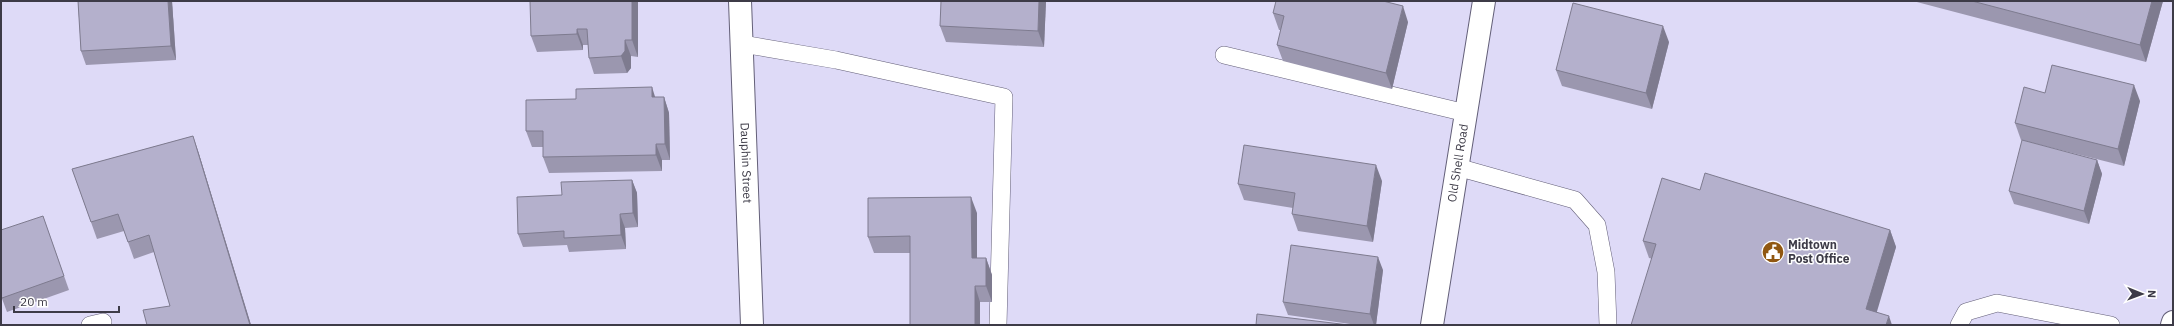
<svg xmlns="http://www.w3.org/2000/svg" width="2174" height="326" viewBox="0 0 2174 326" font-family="'IBM Plex Sans',sans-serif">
<rect width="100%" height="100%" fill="#dedaf7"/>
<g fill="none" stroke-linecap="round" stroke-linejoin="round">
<g stroke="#635f78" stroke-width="18">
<g id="lane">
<polyline points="742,44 836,60 1004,97 998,325"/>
<polyline points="1224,55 1466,113"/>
<polyline points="1457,167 1575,200 1597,225 1606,272 1608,325"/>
<polyline points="90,325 103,322"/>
<polyline points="1959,325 1966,312 1997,303 2111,325"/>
</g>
</g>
<g stroke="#635f78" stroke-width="24">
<g id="secondary">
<path id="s1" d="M 740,1 L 752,325"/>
<path id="s2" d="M 1432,325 L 1484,1"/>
</g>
</g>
<g stroke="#635f78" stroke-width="24">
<polyline id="primary" points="2172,325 2173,322"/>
</g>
<use href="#lane" stroke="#fff" stroke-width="17"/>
<use href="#secondary" stroke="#fff" stroke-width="22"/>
<use href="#primary" stroke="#fff" stroke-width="22"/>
</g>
<g fill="#9b97af">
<polygon points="78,1 172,1 176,60 86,65 81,51"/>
<polygon points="638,1 638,57 631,56 631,68 627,73 594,74 589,58 588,45 583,45 583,50 537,52 531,36"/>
<polygon points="1046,1 1044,47 946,42 940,26"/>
<polygon points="1913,1 2163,1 2146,62"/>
<polygon points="1273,13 1408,22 1392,89 1283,61 1277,45 1281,30 1279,30"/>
<polygon points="1669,42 1652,109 1562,86 1556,70"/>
<polygon points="2045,93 2140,101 2124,166 2021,140 2015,123"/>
<polygon points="655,97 664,97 669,113 670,160 662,160 662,171 549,173 543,157 543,147 532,147 526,131"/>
<polygon points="193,136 199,154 251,325 147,325 170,306 154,252 134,259 124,231 97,239 72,169"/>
<polygon points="2097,160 2102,174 2089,224 2014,204 2009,191"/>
<polygon points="632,180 637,193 638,227 625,228 626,249 569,252 567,245 523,247 518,234 562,195"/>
<polygon points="1382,181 1373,242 1298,231 1292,214 1293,208 1244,200 1238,184"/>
<polygon points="1700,190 1890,230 1896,247 1876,312 1649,258 1643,241"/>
<polygon points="977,213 977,258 986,258 992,275 992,302 980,302 980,325 910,325 910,253 874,253 868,237"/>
<polygon points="43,216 69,290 7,312 1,296"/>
<polygon points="1383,270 1376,325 1357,325 1288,315 1283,302"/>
</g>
<g fill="#7e7b8f">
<polygon points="168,1 172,1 176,60 171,46"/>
<polygon points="632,1 638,1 638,57 632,40"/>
<polygon points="1039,1 1046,1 1044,47 1038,31"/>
<polygon points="2152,1 2163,1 2146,62 2140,45"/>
<polygon points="1403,6 1408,22 1392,89 1386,73"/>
<polygon points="1663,26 1669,42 1652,109 1646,93"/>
<polygon points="577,29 583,45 583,50 577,34"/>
<polygon points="625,40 631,56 631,68 627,73 621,56"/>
<polygon points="2134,85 2140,101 2124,166 2118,149"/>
<polygon points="652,87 657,103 652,97"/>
<polygon points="664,97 669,113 670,160 665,144"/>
<polygon points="193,136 199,154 251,325 250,325"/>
<polygon points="656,144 662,160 662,171 656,155"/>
<polygon points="2097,160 2102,174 2089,224 2084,211"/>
<polygon points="1376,165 1382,181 1373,242 1367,226"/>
<polygon points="632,180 637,193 638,227 633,213"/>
<polygon points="971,197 977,213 977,274 972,258"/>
<polygon points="620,214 625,228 626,249 621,235"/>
<polygon points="1890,230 1896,247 1873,325 1866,309"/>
<polygon points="1378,257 1383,270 1376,325 1374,325 1370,314"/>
<polygon points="986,258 992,275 992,302 986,286"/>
<polygon points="975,286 980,302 980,325 975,325"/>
<polygon points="1889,316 1892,325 1886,325"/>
</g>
<g fill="#b4b0cc" stroke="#7e7b8f">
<polygon points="78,1 168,1 171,46 81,51"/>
<polygon points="530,1 632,1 632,40 625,40 625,51 621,56 589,58 587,29 577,29 577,34 531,36"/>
<polygon points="941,1 1039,1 1038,31 940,26"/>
<polygon points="1276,1 1383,1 1403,6 1386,73 1277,45 1284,16 1273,13"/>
<polygon points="1972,1 2152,1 2140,45"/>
<polygon points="1573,3 1663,26 1646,93 1556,70"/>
<polygon points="2052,65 2134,85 2118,149 2015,123 2024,87 2045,93"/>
<polygon points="652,87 652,97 664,97 665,144 656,144 656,155 543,157 543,131 526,131 526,100 576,99 576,89"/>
<polygon points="193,136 250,325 147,325 143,310 170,306 149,235 128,242 118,214 91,222 72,169"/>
<polygon points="2022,140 2097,160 2084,211 2009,191"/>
<polygon points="1244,145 1376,165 1367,226 1292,214 1295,193 1238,184"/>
<polygon points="1705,173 1890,230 1866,309 1889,316 1886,325 1631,325 1656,244 1643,241 1662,178 1700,190"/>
<polygon points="632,180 633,213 620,214 621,235 564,238 564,231 518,234 517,197 562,195 561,182"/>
<polygon points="971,197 972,258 986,258 986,286 975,286 975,325 910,325 910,236 868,237 868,198"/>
<polygon points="43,216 64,276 2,298 1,296 1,230"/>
<polygon points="1291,245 1378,257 1370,314 1283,302"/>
<polygon points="1257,314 1349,325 1256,325"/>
</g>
<defs>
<g id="civic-disc" transform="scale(1.15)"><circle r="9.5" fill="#905711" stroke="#fff"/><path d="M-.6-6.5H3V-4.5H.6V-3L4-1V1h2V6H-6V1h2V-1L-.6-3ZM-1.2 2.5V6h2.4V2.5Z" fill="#fff"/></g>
</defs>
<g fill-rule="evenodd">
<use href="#civic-disc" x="1773" y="252"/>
</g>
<g text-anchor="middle" stroke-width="3" stroke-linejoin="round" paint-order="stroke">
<g font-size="12" fill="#3d3b47" stroke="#fff">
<text dy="4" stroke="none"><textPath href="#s1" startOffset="162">Dauphin Street</textPath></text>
<text dy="4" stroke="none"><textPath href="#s2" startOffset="164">Old Shell Road</textPath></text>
</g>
<g font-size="12" font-weight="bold" fill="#3d3b47" stroke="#fff" text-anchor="start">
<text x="1788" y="249">Midtown<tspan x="1788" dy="14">Post Office</tspan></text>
</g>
</g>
<rect width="2174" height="326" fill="none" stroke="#3d3b47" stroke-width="4"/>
<g transform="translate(2142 294) rotate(91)" stroke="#ffffff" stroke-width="3" paint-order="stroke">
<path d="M0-3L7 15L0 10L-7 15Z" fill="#3d3b47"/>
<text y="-6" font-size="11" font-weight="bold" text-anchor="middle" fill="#3d3b47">N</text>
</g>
<path d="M14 306v6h105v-6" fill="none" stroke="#3d3b47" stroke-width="2"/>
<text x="20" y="306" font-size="12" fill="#3d3b47" stroke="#ffffff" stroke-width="3" paint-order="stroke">20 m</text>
</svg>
